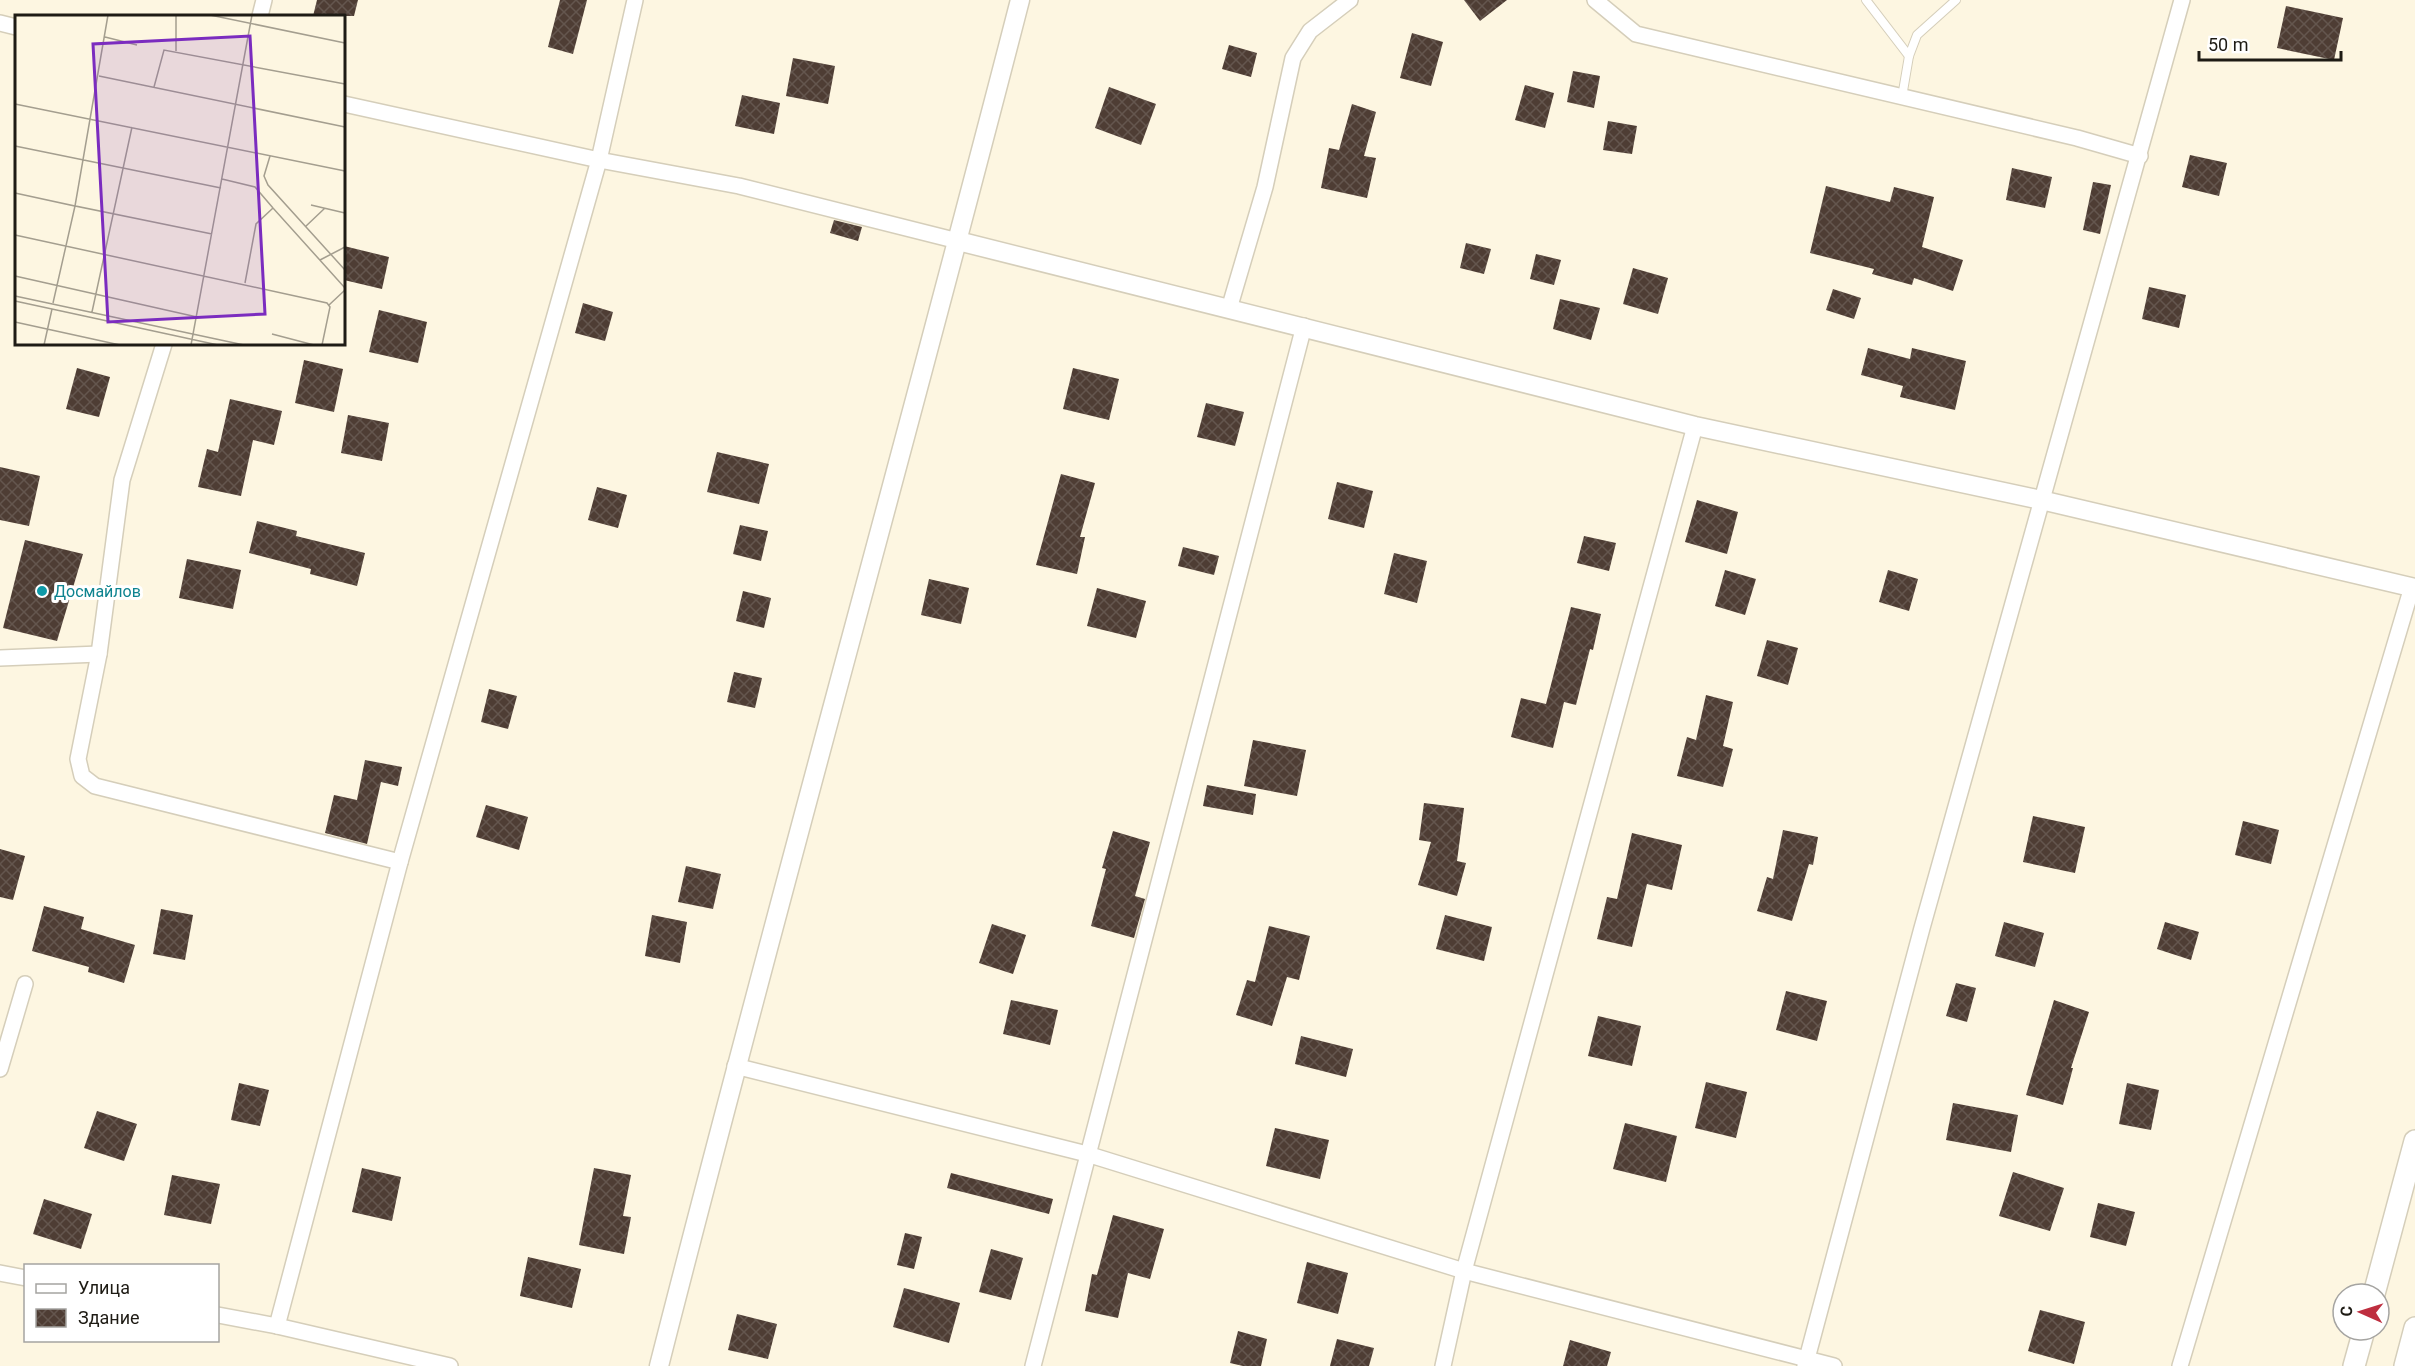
<svg xmlns="http://www.w3.org/2000/svg" width="2415" height="1366" viewBox="0 0 2415 1366" font-family="Roboto,sans-serif">
<defs>
<pattern id="building-cross-hatch" width="8" height="8" patternUnits="userSpaceOnUse" patternTransform="scale(1.5)"><rect width="8" height="8" fill="#4e3d34"/><path d="M0 0l8 8M0 8l8-8" fill="none" stroke="#64564e"/></pattern>
</defs>
<rect width="100%" height="100%" fill="#fdf6e1"/>
<g fill="url(#building-cross-hatch)">
<polygon points="317,0 358,0 354,16 313,16"/>
<polygon points="560,0 587,0 573,54 548,47"/>
<polygon points="1464,0 1507,0 1480,21"/>
<polygon points="2286,6 2343,18 2334,60 2277,48"/>
<polygon points="1412,33 1443,42 1431,86 1400,78"/>
<polygon points="1229,45 1257,53 1251,77 1222,69"/>
<polygon points="793,58 835,66 828,104 786,96"/>
<polygon points="1573,71 1600,76 1594,108 1567,102"/>
<polygon points="1525,85 1554,93 1545,128 1515,120"/>
<polygon points="1109,87 1156,104 1141,145 1095,128"/>
<polygon points="742,95 780,103 774,134 735,126"/>
<polygon points="1352,104 1376,112 1364,156 1376,158 1367,198 1321,188 1329,148 1339,150"/>
<polygon points="1608,121 1637,126 1632,154 1603,150"/>
<polygon points="2190,155 2227,163 2219,196 2182,187"/>
<polygon points="2012,168 2052,177 2045,208 2006,200"/>
<polygon points="2093,182 2111,185 2100,234 2083,230"/>
<polygon points="1826,186 1890,202 1894,187 1934,197 1922,247 1963,260 1953,291 1914,278 1912,285 1872,274 1874,269 1810,253"/>
<polygon points="834,220 862,227 858,241 830,233"/>
<polygon points="1466,243 1491,249 1484,274 1460,268"/>
<polygon points="344,246 389,257 382,289 344,280"/>
<polygon points="1536,254 1561,260 1554,285 1530,279"/>
<polygon points="1633,268 1668,278 1658,314 1623,304"/>
<polygon points="2149,287 2186,295 2179,328 2142,319"/>
<polygon points="1833,289 1861,298 1854,319 1826,310"/>
<polygon points="1560,299 1600,308 1591,340 1553,329"/>
<polygon points="583,303 613,312 605,341 575,333"/>
<polygon points="379,310 427,322 418,363 369,352"/>
<polygon points="1868,348 1910,359 1912,348 1966,361 1955,410 1900,397 1903,386 1861,375"/>
<polygon points="304,360 343,369 334,412 295,403"/>
<polygon points="77,368 110,377 99,417 66,409"/>
<polygon points="1073,368 1119,379 1109,420 1063,409"/>
<polygon points="230,399 282,411 274,445 253,440 241,496 198,487 207,449 218,452"/>
<polygon points="1206,403 1244,412 1235,446 1197,437"/>
<polygon points="348,415 389,423 382,461 341,453"/>
<polygon points="717,452 769,464 759,504 707,492"/>
<polygon points="0,467 40,476 29,526 0,520"/>
<polygon points="1061,474 1095,483 1080,537 1085,537 1077,574 1036,565"/>
<polygon points="1337,482 1373,491 1364,528 1328,519"/>
<polygon points="597,487 627,495 618,528 588,520"/>
<polygon points="1697,500 1738,512 1727,554 1685,542"/>
<polygon points="257,521 297,531 296,536 365,553 357,586 310,574 311,569 249,553"/>
<polygon points="740,525 768,531 761,561 733,554"/>
<polygon points="1584,536 1616,543 1609,571 1577,563"/>
<polygon points="25,540 83,554 57,641 3,628"/>
<polygon points="1183,547 1219,556 1214,575 1178,566"/>
<polygon points="1394,553 1427,561 1417,603 1384,594"/>
<polygon points="187,559 241,570 233,609 179,598"/>
<polygon points="1725,570 1756,579 1745,615 1715,606"/>
<polygon points="1888,570 1918,579 1909,611 1879,602"/>
<polygon points="929,579 969,588 961,624 921,615"/>
<polygon points="1097,588 1146,601 1136,638 1087,626"/>
<polygon points="743,591 771,598 764,628 736,621"/>
<polygon points="1571,607 1601,614 1593,650 1590,649 1576,705 1564,702 1553,748 1511,737 1521,698 1546,704"/>
<polygon points="1767,640 1798,648 1788,685 1757,676"/>
<polygon points="734,672 762,678 755,708 727,702"/>
<polygon points="489,689 517,696 508,729 481,722"/>
<polygon points="1706,695 1733,702 1723,746 1733,749 1723,787 1677,776 1687,737 1696,740"/>
<polygon points="1253,740 1306,750 1297,796 1244,786"/>
<polygon points="365,760 402,767 398,786 381,782 367,844 325,833 334,795 357,800"/>
<polygon points="1207,785 1256,794 1253,815 1203,806"/>
<polygon points="1424,803 1464,808 1457,861 1466,863 1457,896 1418,885 1431,842 1419,840"/>
<polygon points="486,805 528,817 519,850 476,837"/>
<polygon points="2033,816 2085,827 2075,873 2023,862"/>
<polygon points="2243,821 2279,830 2271,864 2235,855"/>
<polygon points="1783,830 1818,837 1813,865 1809,864 1792,921 1757,911 1767,877 1773,879"/>
<polygon points="1113,831 1150,842 1135,896 1145,899 1134,938 1091,926 1106,869 1102,868"/>
<polygon points="1632,833 1682,845 1672,890 1647,884 1632,947 1597,939 1607,897 1617,899"/>
<polygon points="0,849 25,856 13,900 0,897"/>
<polygon points="686,866 721,874 713,909 678,902"/>
<polygon points="44,906 84,917 81,929 135,945 124,983 88,972 89,967 32,951"/>
<polygon points="161,909 193,915 185,960 153,954"/>
<polygon points="652,915 687,922 680,963 645,956"/>
<polygon points="1445,915 1492,927 1484,961 1436,949"/>
<polygon points="2004,922 2044,933 2035,967 1995,956"/>
<polygon points="2165,922 2199,932 2191,960 2157,949"/>
<polygon points="992,924 1026,935 1013,974 979,963"/>
<polygon points="1269,926 1310,936 1299,980 1287,977 1272,1026 1236,1015 1247,980 1255,982"/>
<polygon points="1956,983 1976,988 1967,1022 1946,1016"/>
<polygon points="1786,991 1827,1001 1817,1041 1776,1030"/>
<polygon points="1011,1000 1058,1010 1050,1045 1003,1034"/>
<polygon points="2054,1000 2089,1012 2071,1068 2073,1068 2063,1105 2026,1095"/>
<polygon points="1598,1016 1641,1026 1632,1066 1588,1056"/>
<polygon points="1301,1036 1353,1049 1346,1077 1295,1064"/>
<polygon points="1706,1082 1747,1092 1736,1138 1695,1128"/>
<polygon points="239,1083 269,1090 260,1126 231,1120"/>
<polygon points="2127,1083 2159,1090 2151,1130 2119,1124"/>
<polygon points="1953,1103 2018,1115 2011,1152 1946,1140"/>
<polygon points="97,1111 137,1124 124,1161 84,1148"/>
<polygon points="1625,1123 1677,1136 1666,1182 1613,1169"/>
<polygon points="1275,1128 1329,1140 1320,1179 1266,1166"/>
<polygon points="362,1168 401,1177 392,1221 352,1212"/>
<polygon points="594,1168 631,1175 623,1216 631,1217 624,1254 579,1245"/>
<polygon points="2013,1172 2064,1188 2050,1231 1999,1216"/>
<polygon points="951,1173 1053,1199 1049,1214 947,1188"/>
<polygon points="172,1175 220,1184 211,1224 164,1215"/>
<polygon points="44,1199 92,1214 81,1249 33,1234"/>
<polygon points="2098,1203 2135,1212 2126,1246 2090,1237"/>
<polygon points="1113,1215 1164,1229 1150,1279 1128,1273 1118,1318 1085,1311 1092,1274 1097,1275"/>
<polygon points="905,1233 922,1237 914,1269 897,1265"/>
<polygon points="991,1249 1023,1258 1011,1300 979,1292"/>
<polygon points="528,1257 581,1269 572,1308 520,1296"/>
<polygon points="1307,1262 1348,1273 1338,1314 1297,1303"/>
<polygon points="904,1288 960,1303 949,1343 893,1327"/>
<polygon points="2040,1310 2085,1322 2074,1364 2028,1351"/>
<polygon points="737,1314 777,1324 768,1359 728,1350"/>
<polygon points="1238,1331 1267,1339 1261,1366 1243,1366 1230,1363"/>
<polygon points="1337,1339 1374,1348 1369,1366 1330,1366"/>
<polygon points="1570,1340 1611,1352 1607,1366 1563,1366"/>
</g>
<g fill="none" stroke-linecap="round" stroke-linejoin="round">
<g stroke="#d5ceba" stroke-width="10">
<g id="service">
<polyline points="1866,0 1909,56"/>
<polyline points="1902,97 1909,56 1917,35 1956,0"/>
</g>
</g>
<g stroke="#d5ceba" stroke-width="18">
<g id="minor">
<polyline points="1595,0 1636,34 2077,138 2140,156"/>
<polyline points="260,16 264,0"/>
<polyline points="0,23 16,27"/>
<polyline points="344,104 599,160 739,186 958,241"/>
<polyline points="1229,309 1265,187 1293,58 1310,31 1350,0"/>
<polyline points="164,344 122,480 99,654 78,759 82,776 95,786 400,862"/>
<polyline points="0,658 99,654"/>
<polyline points="735,1066 1087,1154 1464,1271 1834,1366"/>
<polyline points="0,1069 25,984"/>
<polyline points="0,1273 26,1278"/>
<polyline points="218,1315 277,1326 450,1366"/>
<polyline points="277,1326 400,862 599,160 635,0"/>
<polyline points="1033,1366 1304,326"/>
<polyline points="1443,1366 1464,1271 1695,426"/>
<polyline points="1805,1366 1922,928 2182,0"/>
<polyline points="2180,1366 2412,587"/>
</g>
</g>
<g stroke="#d5ceba" stroke-width="21">
<g id="tertiary">
<polyline points="958,241 1695,426 2041,500 2415,588"/>
<path d="M 659,1366 C 775,909 903,456 1020,0"/>
</g>
</g>
<g stroke="#d5ceba" stroke-width="24">
<g id="secondary">
<polyline points="2374,1294 2415,1141"/>
<polyline points="2354,1366 2364,1330"/>
<polyline points="2405,1366 2415,1328"/>
</g>
</g>
<use href="#service" stroke="#fff" stroke-width="8"/>
<use href="#minor" stroke="#fff" stroke-width="15"/>
<use href="#tertiary" stroke="#fff" stroke-width="18"/>
<use href="#secondary" stroke="#fff" stroke-width="21"/>
</g>
<circle fill="#0f9aa8" stroke="#fff" stroke-width="2" cx="42" cy="591" r="6"/>
<g text-anchor="middle" stroke-width="6" stroke-linejoin="round" paint-order="stroke">
<g font-size="16" fill="#0d838f" stroke="#fff" text-anchor="start">
<text x="54" y="597">Досмайлов</text>
</g>
</g>
<g transform="translate(15 15)">
<rect width="330" height="330" fill="#fdf6e1"/>
<path fill="none" stroke="#a49e8f" stroke-width="1.5" d="M 195,0 L 330,28M 90,22 L 122,30M 161,36 L 161,0M 84,61 L 330,112M 139,72 L 149,35 L 330,69M 0,89 L 330,156M 0,131 L 206,173M 255,141 L 249,161 L 253,170 L 330,255M 207,164 L 240,172 L 258,193M 0,178 L 60,191 L 93,0M 296,190 L 330,198M 290,212 L 310,193M 0,220 L 312,288 L 315,292 L 307,330M 305,245 L 330,232M 0,261 L 182,302M 230,268 L 241,209 L 258,193 L 330,273M 0,281 L 229,330M 0,286 L 203,330M 38,288 L 60,191 L 197,219M 314,290 L 330,275M 77,297 L 117,112M 0,307 L 105,330M 257,319 L 299,330M 29,330 L 37,294M 176,330 L 237,0"/>
<path fill="#7b2cbf" fill-opacity="0.15" stroke="#7b2cbf" stroke-width="3" d="M 235,21 L 250,299 L 93,307 L 78,29 Z"/>
<rect width="330" height="330" fill="none" stroke="#1e1b14" stroke-width="3"/>
</g>
<rect x="24" y="1264" width="195" height="78" fill="#ffffff" stroke="#a5a4a1" stroke-width="1.5"/>
<rect x="36" y="1284" width="30" height="9" fill="#ffffff" stroke="#a5a4a1" stroke-width="1.5"/>
<text x="78" y="1294" font-size="18" fill="#1e1b14">Улица</text>
<rect x="36" y="1309" width="30" height="18" fill="url(#building-cross-hatch)" stroke="#a5a4a1" stroke-width="1.5"/>
<text x="78" y="1324" font-size="18" fill="#1e1b14">Здание</text>
<g transform="translate(2361 1312) rotate(273)"><circle r="28" fill="#ffffff" stroke="#a5a4a1" stroke-width="1.5"/>
<path d="M0-4.5L10 22L0 15L-10 22Z" fill="#be2e3f"/>
<text y="-9" font-size="16" font-weight="bold" text-anchor="middle" fill="#1e1b14">С</text>
</g>
<path d="M2199 51v9h142v-9" fill="none" stroke="#1e1b14" stroke-width="3"/>
<text x="2208" y="51" font-size="18" fill="#1e1b14" stroke="#ffffff" stroke-width="4.5" paint-order="stroke">50 m</text>
</svg>
